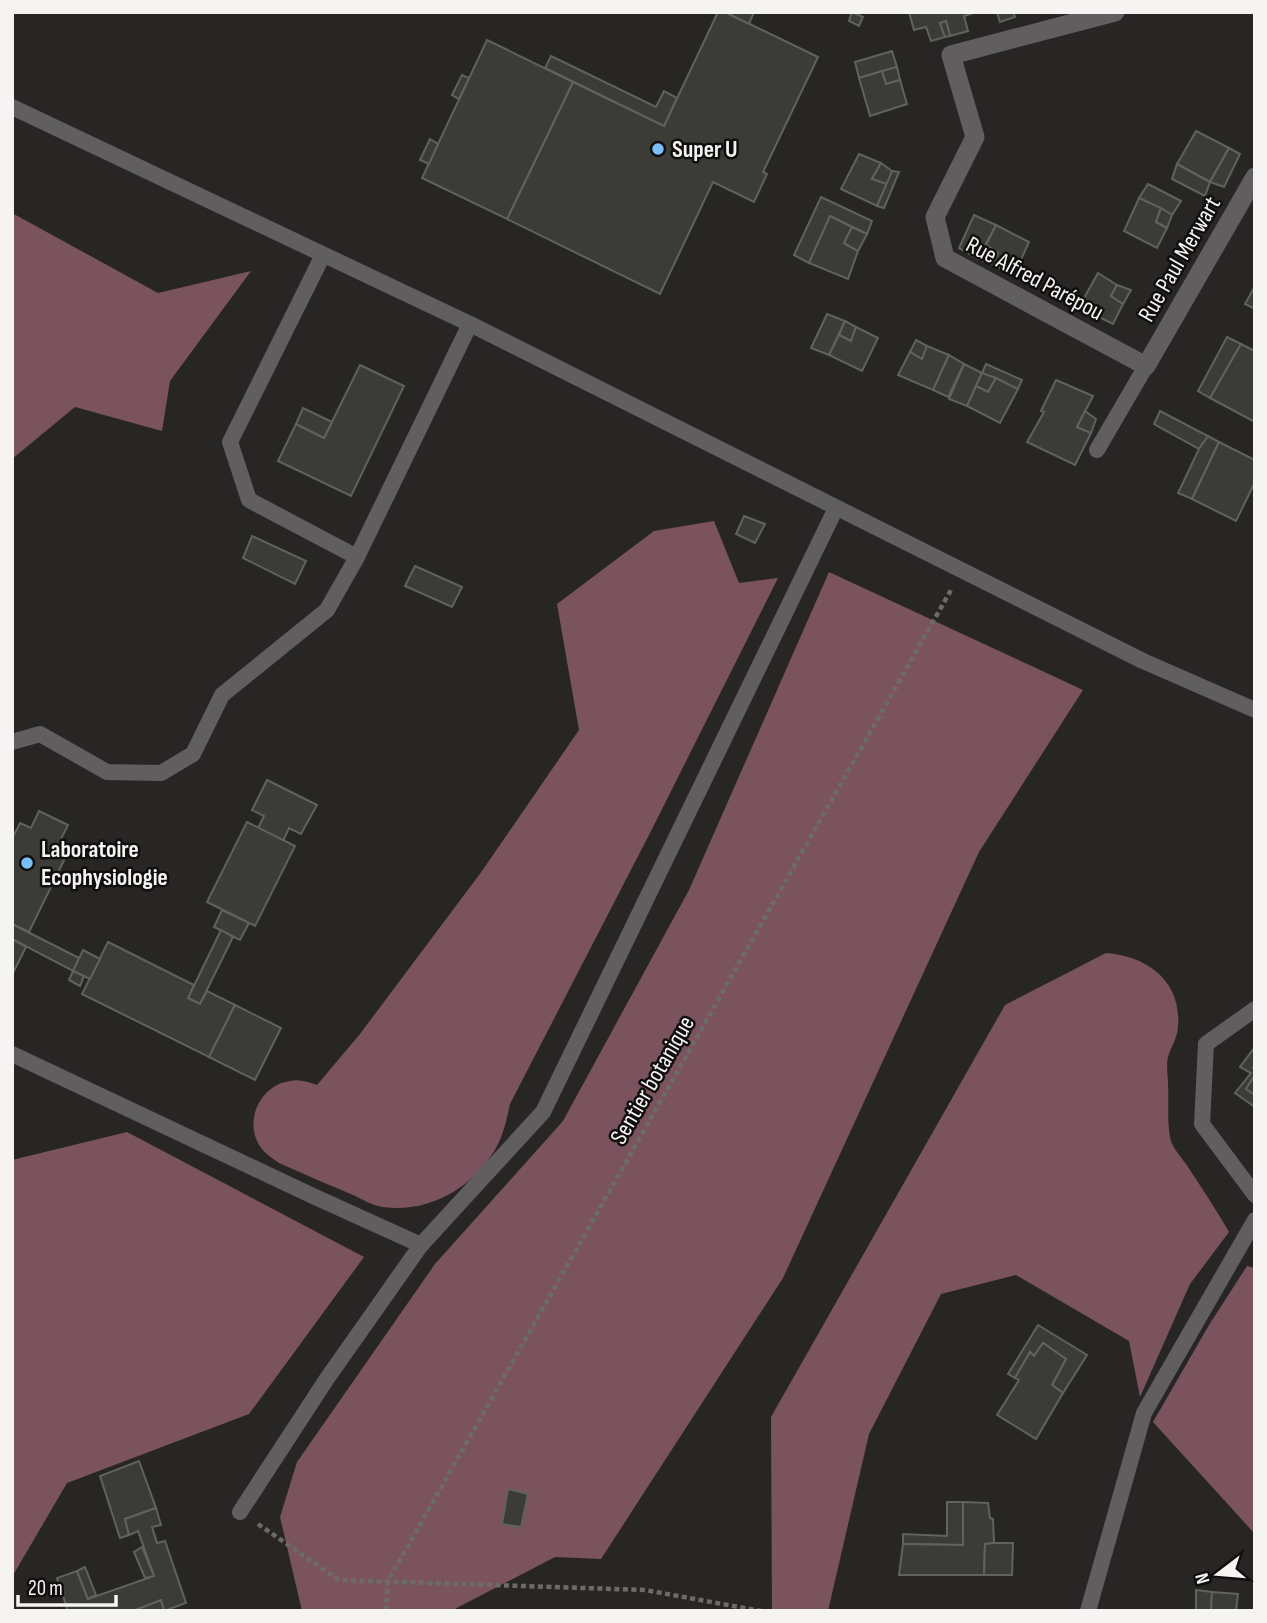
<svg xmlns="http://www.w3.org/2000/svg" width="1267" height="1623" viewBox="0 0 1267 1623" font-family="'Sofia Sans Condensed',sans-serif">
<rect width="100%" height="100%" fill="#282624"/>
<g fill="#7a535e">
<polygon points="12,213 158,293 251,271 170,381 162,431 75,407 12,459"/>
<path d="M 714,521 L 739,583 L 778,578 L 650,833 L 510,1104 C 507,1118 504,1132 498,1144 C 477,1186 429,1214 383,1207 C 373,1206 362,1199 353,1195 C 329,1185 304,1174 279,1163 C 272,1158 264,1153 259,1145 C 244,1119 261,1085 290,1081 C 300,1079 308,1082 317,1085 L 360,1034 L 482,871 L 579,730 L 557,604 L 654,531 Z"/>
<polygon points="829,572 1083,690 979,852 783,1278 601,1559 555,1557 451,1611 302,1611 280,1517 297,1462 435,1264 563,1121 689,890"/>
<path d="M 1106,953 C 1148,956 1182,982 1178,1027 C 1177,1039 1171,1047 1168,1057 C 1166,1065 1168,1076 1168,1084 C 1169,1101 1167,1120 1170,1137 C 1171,1146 1181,1157 1186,1164 C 1201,1187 1216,1209 1229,1232 L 1190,1284 L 1140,1397 L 1129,1341 L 1016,1275 L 941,1294 L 869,1434 L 828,1611 L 772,1611 L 771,1417 L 1005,1005 Z"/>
<polygon points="127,1132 364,1257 249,1414 67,1483 12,1577 12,1160"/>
<polygon points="1247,1266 1255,1268 1255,1534 1153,1422 1209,1325"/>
</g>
<g fill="#3b3b38" stroke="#61615e" stroke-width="2">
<polygon points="718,12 725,12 818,57 763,172 767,174 754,202 713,182 660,294 507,219 573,82 664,126"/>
<polygon points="725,12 754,12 749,24"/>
<polygon points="852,12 863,17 859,26 849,21"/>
<polygon points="909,12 977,12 964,16 968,31 950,36 946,21 940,23 945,37 931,41 926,27 914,30"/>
<polygon points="997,12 1013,12 1015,17 1000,22"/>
<polygon points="946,21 950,36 945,37 940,23"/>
<polygon points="487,40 573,82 507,219 422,178"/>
<polygon points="892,51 897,67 859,78 855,62"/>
<polygon points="551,56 656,107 664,91 677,98 664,126 545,68"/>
<polygon points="897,67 900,80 886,84 882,71"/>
<polygon points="882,71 886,84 900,80 907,104 870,116 859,78"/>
<polygon points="462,75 469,78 459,99 452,95"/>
<polygon points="1196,131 1229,148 1210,182 1177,164"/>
<polygon points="430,139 438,144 429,164 420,160"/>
<polygon points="1229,148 1240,154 1224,187 1210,182"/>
<polygon points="859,154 881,163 872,179 887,184 877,206 841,189"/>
<polygon points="881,163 892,171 887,184 872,179"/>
<polygon points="1177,164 1210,182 1205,196 1172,179"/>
<polygon points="892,171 899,172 884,208 877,206"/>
<polygon points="1148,184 1181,201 1172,215 1139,198"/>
<polygon points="821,197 872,221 867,234 830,216 809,263 794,255"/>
<polygon points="1139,198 1161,208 1156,222 1167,228 1157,248 1124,231"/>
<polygon points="1161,208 1172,215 1167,228 1156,222"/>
<polygon points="974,215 996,225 978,259 959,248"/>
<polygon points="830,216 852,227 844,243 858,251 848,279 809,263"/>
<polygon points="996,225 1029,242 1014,275 992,264 998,253 986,245"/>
<polygon points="852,227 867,234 858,251 844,243"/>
<polygon points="986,245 998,253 992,264 978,259"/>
<polygon points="1098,273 1117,285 1111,296 1123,304 1113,324 1079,307"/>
<polygon points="1117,285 1131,290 1123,304 1111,296"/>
<polygon points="1254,288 1255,288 1255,309 1245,304"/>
<polygon points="827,314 845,321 829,355 811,348"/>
<polygon points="845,321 856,327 851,341 839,335"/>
<polygon points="856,327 878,338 862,371 829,355 839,335 851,341"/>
<polygon points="1227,337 1241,344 1210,398 1198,391"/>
<polygon points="916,340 927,346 922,359 910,352"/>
<polygon points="1241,344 1255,351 1255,422 1210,398"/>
<polygon points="927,346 949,355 933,390 898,375 910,352 922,359"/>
<polygon points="949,355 964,364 948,397 933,390"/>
<polygon points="964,364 982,373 967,406 949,399"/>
<polygon points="986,364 1022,380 1018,389 982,373"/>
<polygon points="360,365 404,386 351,496 278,461 296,424 324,438"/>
<polygon points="982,373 996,378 988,392 976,386"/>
<polygon points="996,378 1018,389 1000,423 967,406 976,386 988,392"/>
<polygon points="1056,380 1093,396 1077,427 1091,433 1075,465 1027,442 1044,412 1041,411"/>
<polygon points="303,408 332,422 324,438 296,424"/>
<polygon points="1085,411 1096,419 1091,433 1077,427"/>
<polygon points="1160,411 1208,436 1199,449 1154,424"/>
<polygon points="1208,436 1219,442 1192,499 1178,493 1199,449"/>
<polygon points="1219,442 1255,460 1255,482 1236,521 1192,499"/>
<polygon points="744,516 765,524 755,543 736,534"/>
<polygon points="252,536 306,561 295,584 243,558"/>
<polygon points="415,566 462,587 452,607 405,586"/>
<polygon points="267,780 317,805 301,834 289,828 283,841 258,828 264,816 252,810"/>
<polygon points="39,811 68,825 60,841 71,846 29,932 12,924 12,839 20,823 31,828"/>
<polygon points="247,822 295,846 255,926 207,902"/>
<polygon points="222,910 249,923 240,940 214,927"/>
<polygon points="12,924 79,958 73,971 12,939"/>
<polygon points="221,930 233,937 200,1004 188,998"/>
<polygon points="12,939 26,947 12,975"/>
<polygon points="108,942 194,985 188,998 200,1004 207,991 235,1005 209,1057 82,994"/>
<polygon points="83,950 100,959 90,979 73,971"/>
<polygon points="73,971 84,976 80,986 69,980"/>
<polygon points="235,1005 281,1028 255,1080 209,1057"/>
<polygon points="1255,1047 1255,1065 1253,1068 1255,1069 1255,1075 1246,1089 1255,1095 1255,1107 1235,1093 1251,1073 1240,1067"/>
<polygon points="1255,1075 1255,1095 1246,1089"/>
<polygon points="1038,1325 1087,1355 1063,1393 1052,1385 1066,1359 1043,1343 1034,1356 1030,1352 1015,1378 1008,1374"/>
<polygon points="1043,1343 1066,1359 1052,1385 1063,1393 1036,1439 997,1415 1019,1380 1015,1378 1030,1352 1034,1356"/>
<polygon points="139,1461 156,1508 125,1519 129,1535 120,1538 100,1476"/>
<polygon points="508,1489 528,1494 521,1527 502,1524"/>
<polygon points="947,1502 963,1502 963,1545 903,1544 903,1534 947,1536"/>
<polygon points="963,1502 988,1503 990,1518 993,1519 994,1543 985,1544 984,1575 899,1575 903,1544 963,1545"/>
<polygon points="156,1508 161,1525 152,1527 157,1543 165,1541 186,1603 164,1611 161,1600 133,1611 68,1611 57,1578 77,1571 88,1599 154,1576 138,1531 129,1535 125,1519"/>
<polygon points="994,1543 1013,1543 1012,1575 984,1575 985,1544"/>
<polygon points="142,1547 154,1576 145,1578 134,1552"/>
<polygon points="85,1567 96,1595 88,1599 77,1571"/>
<polygon points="1196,1590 1212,1592 1211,1611 1196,1611"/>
<polygon points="1212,1592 1238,1594 1236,1611 1211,1611"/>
<polygon points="161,1600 164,1611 133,1611"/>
</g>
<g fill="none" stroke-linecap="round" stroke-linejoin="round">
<g stroke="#6d6b69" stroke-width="4.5" stroke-dasharray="5 3.5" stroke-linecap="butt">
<polyline points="258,1524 339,1580 645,1590 761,1611"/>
<polyline points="386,1611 388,1581 951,590"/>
</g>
<g stroke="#605e5e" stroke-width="16">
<polyline points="12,107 470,324 1143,661 1255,710"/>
<polyline points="323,255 230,442 249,500 357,557"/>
<polyline points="1097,450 1146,366"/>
<polyline points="12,742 40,734 107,772 161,773 193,754 222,695 327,610 357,557 470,324"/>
<polyline points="1255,1009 1206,1044 1202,1124 1255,1195"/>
<polyline points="12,1054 313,1196 421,1245"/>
<polyline points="240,1512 326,1380 421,1245 543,1112 836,508"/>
<polyline points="1088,1611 1144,1413 1255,1220"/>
</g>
<polyline stroke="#605e5e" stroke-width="19" points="1115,12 951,55 975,137 935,217 945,258 1146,366 1255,177"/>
</g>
<g fill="#79bff8" stroke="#100f0e" stroke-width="2.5">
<circle cx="658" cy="149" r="7"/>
<circle cx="27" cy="863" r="7"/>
</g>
<g text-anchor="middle" stroke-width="5" stroke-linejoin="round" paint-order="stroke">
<g font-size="24" font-weight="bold" fill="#f6f4f3" stroke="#100f0e" text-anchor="start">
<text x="672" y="157">Super U</text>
<text x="41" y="857">Laboratoire<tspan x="41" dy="28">Ecophysiologie</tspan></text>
</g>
<g font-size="24" fill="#f6f4f3" stroke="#100f0e">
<text transform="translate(1179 259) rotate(-60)" y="8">Rue Paul Merwart</text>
<text transform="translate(1035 278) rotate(28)" y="8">Rue Alfred Parépou</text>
<text transform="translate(652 1080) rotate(-60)" y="8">Sentier botanique</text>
</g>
</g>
<rect width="1267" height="1623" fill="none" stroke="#f6f4f3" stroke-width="28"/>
<g transform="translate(1218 1574) rotate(254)" stroke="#100f0e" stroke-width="5" paint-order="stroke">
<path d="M0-5L12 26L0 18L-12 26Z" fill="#f6f4f3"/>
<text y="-10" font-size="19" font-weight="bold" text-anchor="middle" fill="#f6f4f3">N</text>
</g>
<path d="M18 1595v10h98v-10" fill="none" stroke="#f6f4f3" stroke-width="3.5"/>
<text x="28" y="1595" font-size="21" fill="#f6f4f3" stroke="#100f0e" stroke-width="5" paint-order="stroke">20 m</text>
</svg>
